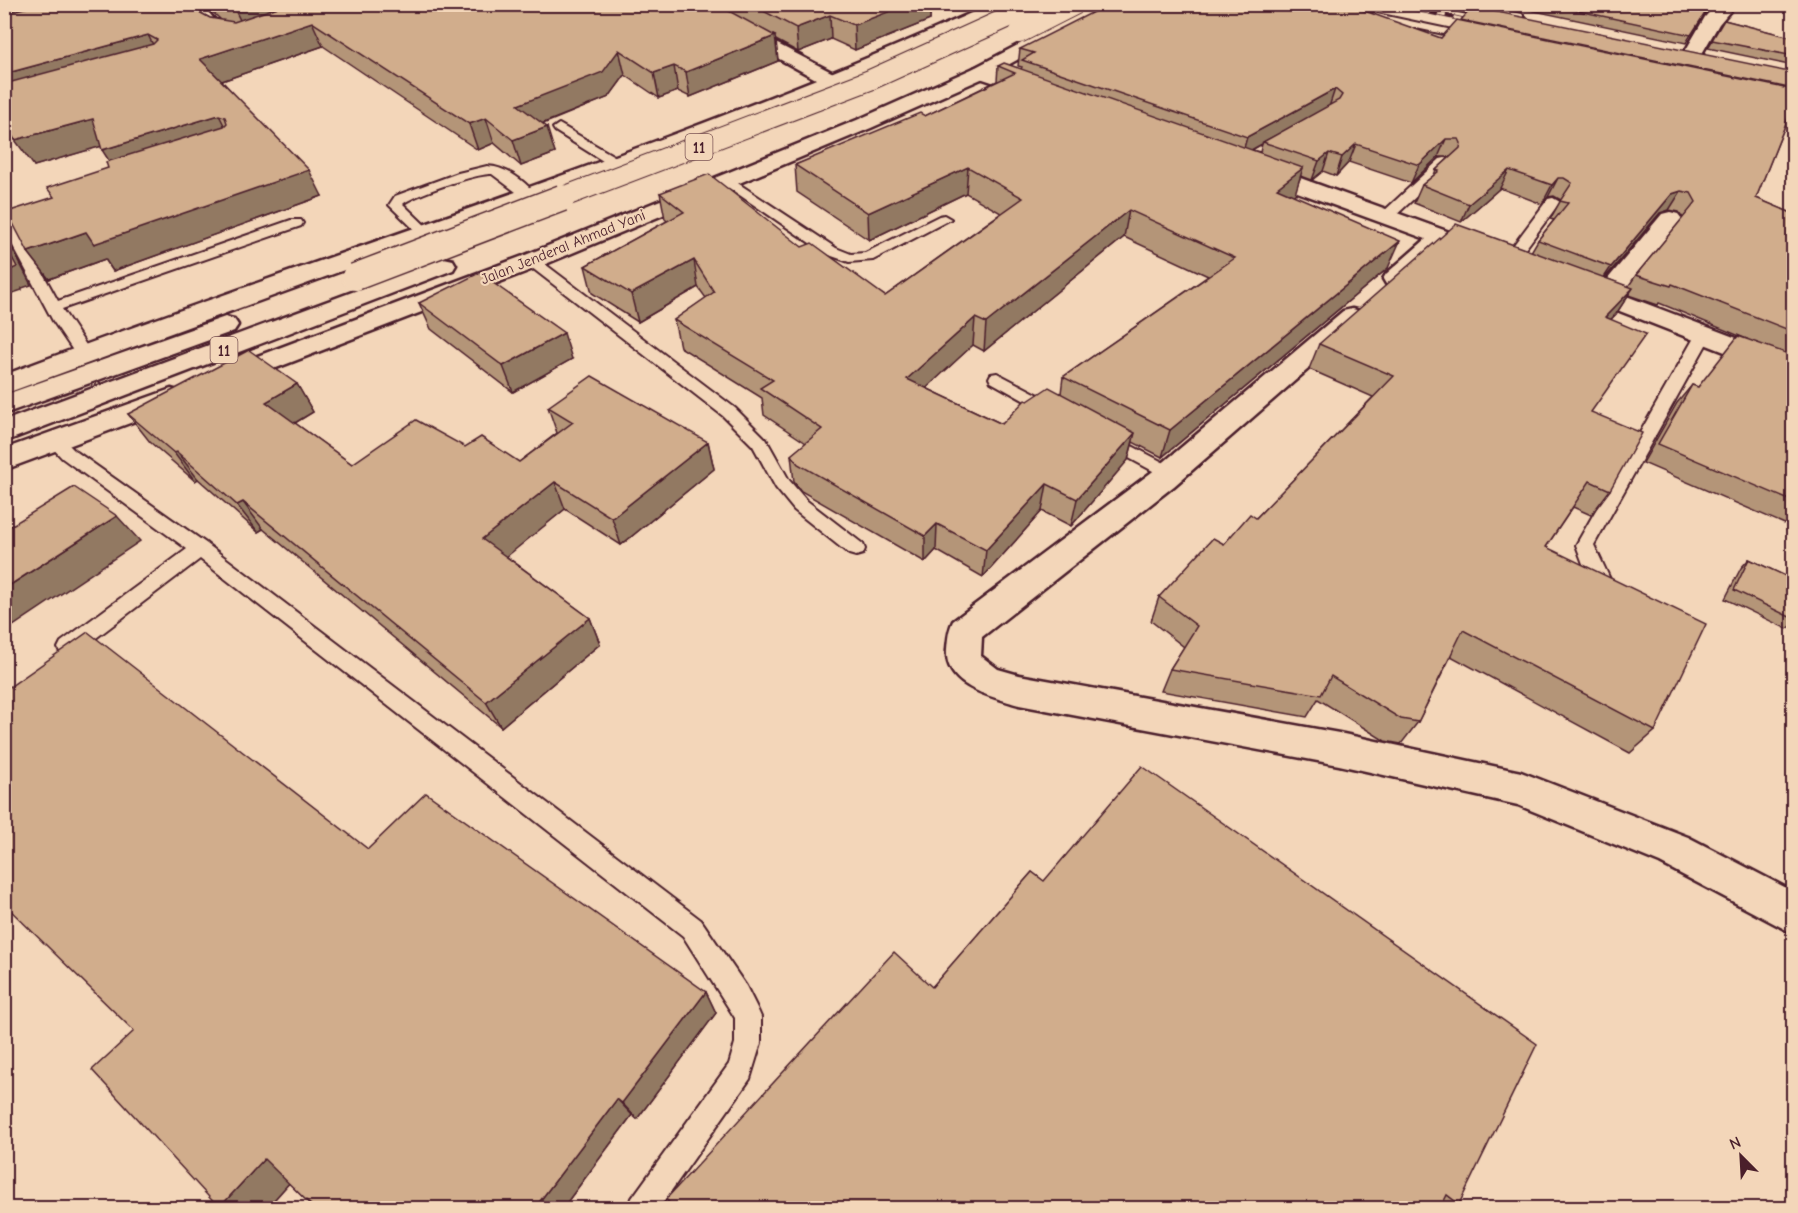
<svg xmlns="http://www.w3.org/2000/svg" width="1798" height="1213" viewBox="0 0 1798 1213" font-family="'Comic Neue',sans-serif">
<rect width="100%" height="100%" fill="#f3d6b9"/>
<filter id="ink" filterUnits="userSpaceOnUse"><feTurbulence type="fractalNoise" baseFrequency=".0167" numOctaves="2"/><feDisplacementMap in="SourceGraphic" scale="12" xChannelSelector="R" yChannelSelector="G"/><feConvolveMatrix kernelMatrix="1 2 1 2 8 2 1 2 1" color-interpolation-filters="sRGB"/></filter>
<g filter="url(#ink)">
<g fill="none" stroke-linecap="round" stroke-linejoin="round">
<g stroke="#4a1f2b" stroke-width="4">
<g id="service">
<polygon points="1307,4 1330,4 1471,34 1476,37 1471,40"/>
<polygon points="559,124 621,160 622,163 616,167 611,166 555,131 553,128"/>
<polygon points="1445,158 1450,159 1451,162 1450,165 1392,219 1382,219 1380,216 1382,213 1440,159"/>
<path d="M 487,166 C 506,167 524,180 536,195 L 529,199 L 524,198 L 492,174 C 477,173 413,195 403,204 L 432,232 L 425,236 L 420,235 L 389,205 L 395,196 L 458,173 Z"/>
<polygon points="727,176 836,248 851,254 865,253 939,216 944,215 951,219 873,260 849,262 826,254 722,183 720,180 722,177"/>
<polygon points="1553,198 1560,202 1514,264 1504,264 1502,261 1504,258 1548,199"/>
<polygon points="4,211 11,215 58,301 291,220 301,220 303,223 301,226 62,309 92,354 84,359 78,358 53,321 4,229"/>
<polygon points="532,257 537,258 735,408 766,439 789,480 806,500 863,544 865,549 863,554 856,556 849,554 794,510 776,488 753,446 723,416 527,264 525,261"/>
<path d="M 1703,331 L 1711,336 L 1594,545 L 1610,579 L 1621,592 L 1618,597 C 1594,605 1583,562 1576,545 L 1695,336 Z"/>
<polygon points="997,373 1060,406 1062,410 1060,414 1048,414 991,382 989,378 991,374"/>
<polygon points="1109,434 1176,469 1179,473 1176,477 1170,479 1164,477 1103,444 1101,440 1103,436"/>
<polygon points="56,436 62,438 74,450 207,544 701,920 746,986 757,1008 761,1017 761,1043 750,1079 659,1208 628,1208 632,1198 729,1064 735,1043 735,1018 683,936 200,559 75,654 68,656 61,654 58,648 61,642 187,549 62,458 47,442 50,438"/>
</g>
</g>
<g stroke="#4a1f2b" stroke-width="5">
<g id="minor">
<path d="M 183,4 L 201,4 L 215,20 L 238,32 L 240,36 L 238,40 C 216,45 194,20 183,4 Z"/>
<polygon points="679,4 701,4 839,76 842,80 839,84 825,84"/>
<polygon points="1445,4 1479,4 1522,14 1525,18 1522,22 1516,23 1447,8"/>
<polygon points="1717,4 1736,4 1719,24 1700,57 1686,57 1684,53 1705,17"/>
<polygon points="981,66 1047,88 1050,92 1047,96 1040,98 974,76 971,72 974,68"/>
<polygon points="1256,162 1466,238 1470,243 1466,248 1458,250 1445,246 1404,284 1395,286 1386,284 1383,279 1386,274 1426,239 1248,174 1245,169 1248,164"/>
<polygon points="1670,212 1678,214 1682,219 1621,294 1794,360 1794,379 1571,292 1568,287 1571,282 1580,280 1601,287 1662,214"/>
<path d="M 1352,309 L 1361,311 L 1365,317 L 1361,323 L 1174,486 L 982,637 L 981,656 L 998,669 L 1019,675 L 1339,733 L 1521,772 L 1688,837 L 1794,892 L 1794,934 L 1660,863 L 1518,805 L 1339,765 L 1019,705 C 990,696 944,687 947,649 C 948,639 948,631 953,621 L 1152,472 L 1343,311 Z"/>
</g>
</g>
<g stroke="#4a1f2b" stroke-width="5">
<g id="tertiary">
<path d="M 991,4 L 1015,4 L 1013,8 L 903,59 L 624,168 L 4,394 L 4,375 C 333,250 671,150 991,4 Z"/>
<polygon points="1096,4 1118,4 988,76 871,128 541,266 235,384 225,387 215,384 211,378 215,372 523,256 857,120 974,68"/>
<polygon points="171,389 181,392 185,398 181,404 4,470 4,449"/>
</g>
</g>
<g stroke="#4a1f2b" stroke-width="5">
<g id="trunk">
<polygon points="444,258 453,260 456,265 453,270 4,442 4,421"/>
<polygon points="225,317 234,319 238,325 234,331 4,414 4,395"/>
</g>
</g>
<use href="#service" fill="#f3d6b9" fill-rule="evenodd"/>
<use href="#minor" fill="#f3d6b9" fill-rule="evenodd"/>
<use href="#tertiary" fill="#f3d6b9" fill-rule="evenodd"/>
<use href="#trunk" fill="#f3d6b9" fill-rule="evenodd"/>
<g stroke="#4a1f2b" stroke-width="4.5">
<polyline id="rail" points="1391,4 1479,23"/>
</g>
<use href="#rail" stroke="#f3d6b9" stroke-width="3" stroke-dasharray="8" stroke-linecap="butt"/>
<g stroke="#4a1f2b" stroke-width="22" stroke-linecap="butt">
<g id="trunk-bridge-far1">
<polyline points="1019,33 1076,4"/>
<polyline points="558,199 870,80 1038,4"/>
</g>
</g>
<g stroke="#4a1f2b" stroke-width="29" stroke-linecap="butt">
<polyline id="trunk-bridge" points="355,277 562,198"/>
</g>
<use href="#trunk-bridge-far1" stroke="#f3d6b9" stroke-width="20"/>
<use href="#trunk-bridge" stroke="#f3d6b9" stroke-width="26"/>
</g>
<g fill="#b49578" stroke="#4a1f2b" stroke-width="1.5" fill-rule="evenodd">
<polygon points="4,4 195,10 210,18 220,19 204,4 930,4 930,20 855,50 831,39 798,52 776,40 778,61 690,97 678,91 659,98 625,75 609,97 543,124 555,153 521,166 494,143 478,150 323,46 222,81 322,196 113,271 105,259 49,279 28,252 54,197 108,168 109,161 101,146 34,166"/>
<polygon points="1502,4 1713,4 1703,15 1686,43"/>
<path d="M 1182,7 L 1441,38 L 1794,73 L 1794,103 L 1756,198 L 1794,214 L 1794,528 L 1643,463 L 1677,403 L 1692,385 L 1698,387 L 1747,339 L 1659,303 L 1658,305 L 1628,295 L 1616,314 L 1610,320 L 1591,412 L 1610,490 L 1591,515 L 1573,507 L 1546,547 L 1655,731 L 1630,753 L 1451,656 L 1418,722 L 1401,744 L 1385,741 L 1318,699 L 1307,717 L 1161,691 L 1170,669 L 1184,647 L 1151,621 L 1159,597 L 1256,518 L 1373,397 L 1309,369 L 1319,344 L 1531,252 L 1538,240 L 1554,220 L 1550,219 L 1561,200 L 1554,196 L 1548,197 L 1542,204 L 1500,188 L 1461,222 L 1414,203 L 1422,185 L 1434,175 L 1436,170 L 1450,157 L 1438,157 L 1411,183 L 1349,162 L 1336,176 L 1323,171 L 1312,180 L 1301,176 L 1293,195 L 1388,268 L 1162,457 L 1133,442 L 1128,460 L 1071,526 L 1042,511 L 983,577 L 936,550 L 925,562 L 801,491 L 794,482 L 791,455 L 806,443 L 764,415 L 762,398 L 680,347 L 674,320 L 706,298 L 698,287 L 638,322 L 592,293 L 585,266 L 667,221 L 665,219 L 660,193 L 802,247 L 885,296 L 1001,213 L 966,193 L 869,240 L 797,192 L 795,165 L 925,116 L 997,81 L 998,66 L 1021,69 L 1022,67 L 1018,66 L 1020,49 ZM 1262,144 L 1260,152 L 1252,150 ZM 1669,210 L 1679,212 L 1683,218 L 1636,275 L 1628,287 L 1605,278 L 1660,213 ZM 1124,237 L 1208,276 L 1063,377 L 1061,393 L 1002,424 L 926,388 L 973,345 L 984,351 Z"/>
<polygon points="1724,20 1794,38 1794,66 1708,48"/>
<polygon points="419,303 572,359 513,392 431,329"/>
<polygon points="297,384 313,412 295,423 352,464 465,447 519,462 557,433 548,407 708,442 714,469 621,545 565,509 506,556 590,618 600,644 501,727 263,529 258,532 198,479 195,481 150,442 128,414"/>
<polygon points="1749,559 1794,580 1794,624 1787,629 1725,599 1741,568"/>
<polygon points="368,849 706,992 716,1013 637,1119 632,1115 562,1209 315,1209 289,1183 266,1209 223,1209 219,1208"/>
<polygon points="1032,872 1459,1204 1447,1209 674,1209 932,987"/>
</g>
<g fill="#927962" stroke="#4a1f2b" stroke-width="1.5">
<polygon points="4,4 108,4 4,31"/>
<polygon points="237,4 319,4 245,30 233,6"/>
<polygon points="905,4 930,4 930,20 855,50 854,25"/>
<polygon points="830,15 831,39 798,52 796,28"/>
<polygon points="312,22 323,46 213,84 200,59"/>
<polygon points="148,35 161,60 4,104 4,74"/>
<polygon points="775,36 778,61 690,97 686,72"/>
<polygon points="619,50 625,75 609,97 526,130 518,105"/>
<polygon points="674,66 678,91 659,98 654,73"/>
<polygon points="1335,89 1329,107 1263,142 1262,144 1242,155 1247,137"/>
<polygon points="219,115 232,141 119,176 102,150"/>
<polygon points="486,118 494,143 478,150 469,124"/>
<polygon points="93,119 109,144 34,166 15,140"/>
<polygon points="547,127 555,153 521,166 513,140"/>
<polygon points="1446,139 1438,157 1411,183 1419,165"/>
<polygon points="1356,144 1349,162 1336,176 1342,157"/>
<polygon points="1329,153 1323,171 1312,180 1319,161"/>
<polygon points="968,167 966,193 869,240 868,213"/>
<polygon points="1303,168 1295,194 1269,215 1277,188"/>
<polygon points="309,170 322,196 113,271 105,259 49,279 28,252 86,232"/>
<polygon points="1509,170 1500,188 1461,222 1469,204"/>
<polygon points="1558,178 1548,197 1542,204 1552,185"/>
<polygon points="1681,191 1669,210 1660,213 1599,285 1611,267 1672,194"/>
<polygon points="1129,210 1124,237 984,351 986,323"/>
<polygon points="4,238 10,244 31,285 22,288 22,290 4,296"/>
<polygon points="1400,241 1388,268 1162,457 1170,430"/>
<polygon points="694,260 698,287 638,322 631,294"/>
<polygon points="1633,288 1616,314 1588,343 1605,317"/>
<polygon points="975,318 973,345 907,406 907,379"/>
<polygon points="564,333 572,359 513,392 503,366"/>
<polygon points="297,384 313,412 283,430 266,402"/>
<polygon points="1135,433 1128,460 1071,526 1077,499"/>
<polygon points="708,442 714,469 621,545 612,518"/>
<polygon points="177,452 198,479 195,481 174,453"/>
<polygon points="555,482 565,509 495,566 482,539"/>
<polygon points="1047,484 1042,511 983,577 986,550"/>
<polygon points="243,502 263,529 258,532 237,505"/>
<polygon points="117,516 140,541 4,632 4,589"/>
<polygon points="937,524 936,550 925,562 925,536"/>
<polygon points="590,618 600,644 501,727 486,702"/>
<polygon points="706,992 716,1013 637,1119 622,1103"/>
<polygon points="617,1099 632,1115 562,1209 534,1209"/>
<polygon points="264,1159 299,1172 266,1209 223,1209 219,1208"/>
</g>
<g fill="#d1ad8c" stroke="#4a1f2b" stroke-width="1.5">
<polygon points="41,4 190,4 195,10 210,18 234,22 287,4 716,4 775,36 686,72 674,66 654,73 619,50 603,72 518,105 547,127 513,140 486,118 469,124 312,22 200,59 309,170 94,244 86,232 28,252 7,212 54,197 47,188 108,168 106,162 224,126 227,123 225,117 219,115 102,150 93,119 15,140 4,124 4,84 153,44 157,40 148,35 4,74 4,13"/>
<polygon points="750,4 909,4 854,25 830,15 796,28"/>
<polygon points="1109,4 1176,4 1182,7 1186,4 1345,4 1441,38 1457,20 1794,90 1794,103 1756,198 1794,214 1794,332 1672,284 1671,286 1636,275 1696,202 1691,193 1681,191 1672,194 1611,267 1538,240 1568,203 1560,201 1572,183 1564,178 1558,178 1552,185 1509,170 1469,204 1422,185 1439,171 1436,170 1460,148 1461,143 1459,139 1446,139 1419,165 1356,144 1342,157 1329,153 1319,161 1263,142 1339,100 1342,95 1335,89 1247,137 1022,60 1034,53 1020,49"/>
<polygon points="1546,4 1711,4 1691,35"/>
<polygon points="1473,7 1794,73 1794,89 1461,20"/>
<polygon points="1724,20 1794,38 1794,56 1712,40"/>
<polygon points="1004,63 1303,168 1277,188 1400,241 1170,430 1063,377 1235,258 1129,210 986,323 975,318 907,379 1002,424 1025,400 1028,401 1049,387 1135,433 1077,499 1047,484 986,550 937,524 925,536 798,464 791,455 822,429 760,388 773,380 674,320 714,292 694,260 631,294 585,266 684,212 660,193 709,174 802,247 812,243 885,296 1023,198 968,167 868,213 795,165 920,113 925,116 1015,73 998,66"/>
<polygon points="1456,224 1633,288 1605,317 1646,334 1591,412 1642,433 1610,490 1590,481 1546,547 1706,624 1655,731 1463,630 1418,722 1401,719 1331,676 1321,695 1170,669 1197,626 1159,597 1213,538 1224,544 1250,514 1256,518 1394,376 1319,344"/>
<polygon points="4,243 17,267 8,271 8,272 4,273"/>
<polygon points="479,273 564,333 503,366 419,303"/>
<polygon points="1738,336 1794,356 1794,502 1658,444 1692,385 1698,387"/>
<polygon points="249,350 297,384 266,402 352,464 416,420 465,447 481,437 519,462 573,422 548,407 592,376 708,442 612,518 555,482 482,539 590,618 486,702 243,502 237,505 177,452 174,453 128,414"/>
<polygon points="74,487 117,516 4,589 4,530"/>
<polygon points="1749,559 1794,580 1794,619 1734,590"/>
<polygon points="88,632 368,849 426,793 706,992 622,1103 617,1099 534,1209 315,1209 264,1159 219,1208 92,1070 134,1031 4,904 4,691"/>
<polygon points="1142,766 1537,1044 1459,1204 1447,1195 1440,1209 674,1209 666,1199 894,952 932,987 1032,872 1044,881"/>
</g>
</g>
<g text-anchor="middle" stroke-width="4.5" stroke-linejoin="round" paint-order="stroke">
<g font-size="15" fill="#4a1f2b" stroke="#f3d6b9">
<text transform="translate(563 247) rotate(-22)" y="5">Jalan Jenderal Ahmad Yani</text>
</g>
<g fill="#f3d6b9" stroke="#7d5656" stroke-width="1.5">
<rect x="685.5" y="134" width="27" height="26" rx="4.5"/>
<rect x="210.5" y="337" width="27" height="26" rx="4.5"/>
</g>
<g font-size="16" font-weight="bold" fill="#4a1f2b">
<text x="699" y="153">11</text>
<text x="224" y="356">11</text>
</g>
</g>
<rect width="1798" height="1213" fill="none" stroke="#f3d6b9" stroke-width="24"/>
<rect x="12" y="12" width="1774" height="1189" fill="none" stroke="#4a1f2b" stroke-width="2" filter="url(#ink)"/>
<g transform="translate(1741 1156) rotate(336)" stroke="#f3d6b9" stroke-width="4.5" paint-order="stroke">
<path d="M0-4.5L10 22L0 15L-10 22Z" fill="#4a1f2b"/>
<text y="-9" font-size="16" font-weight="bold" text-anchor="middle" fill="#4a1f2b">N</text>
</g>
</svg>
